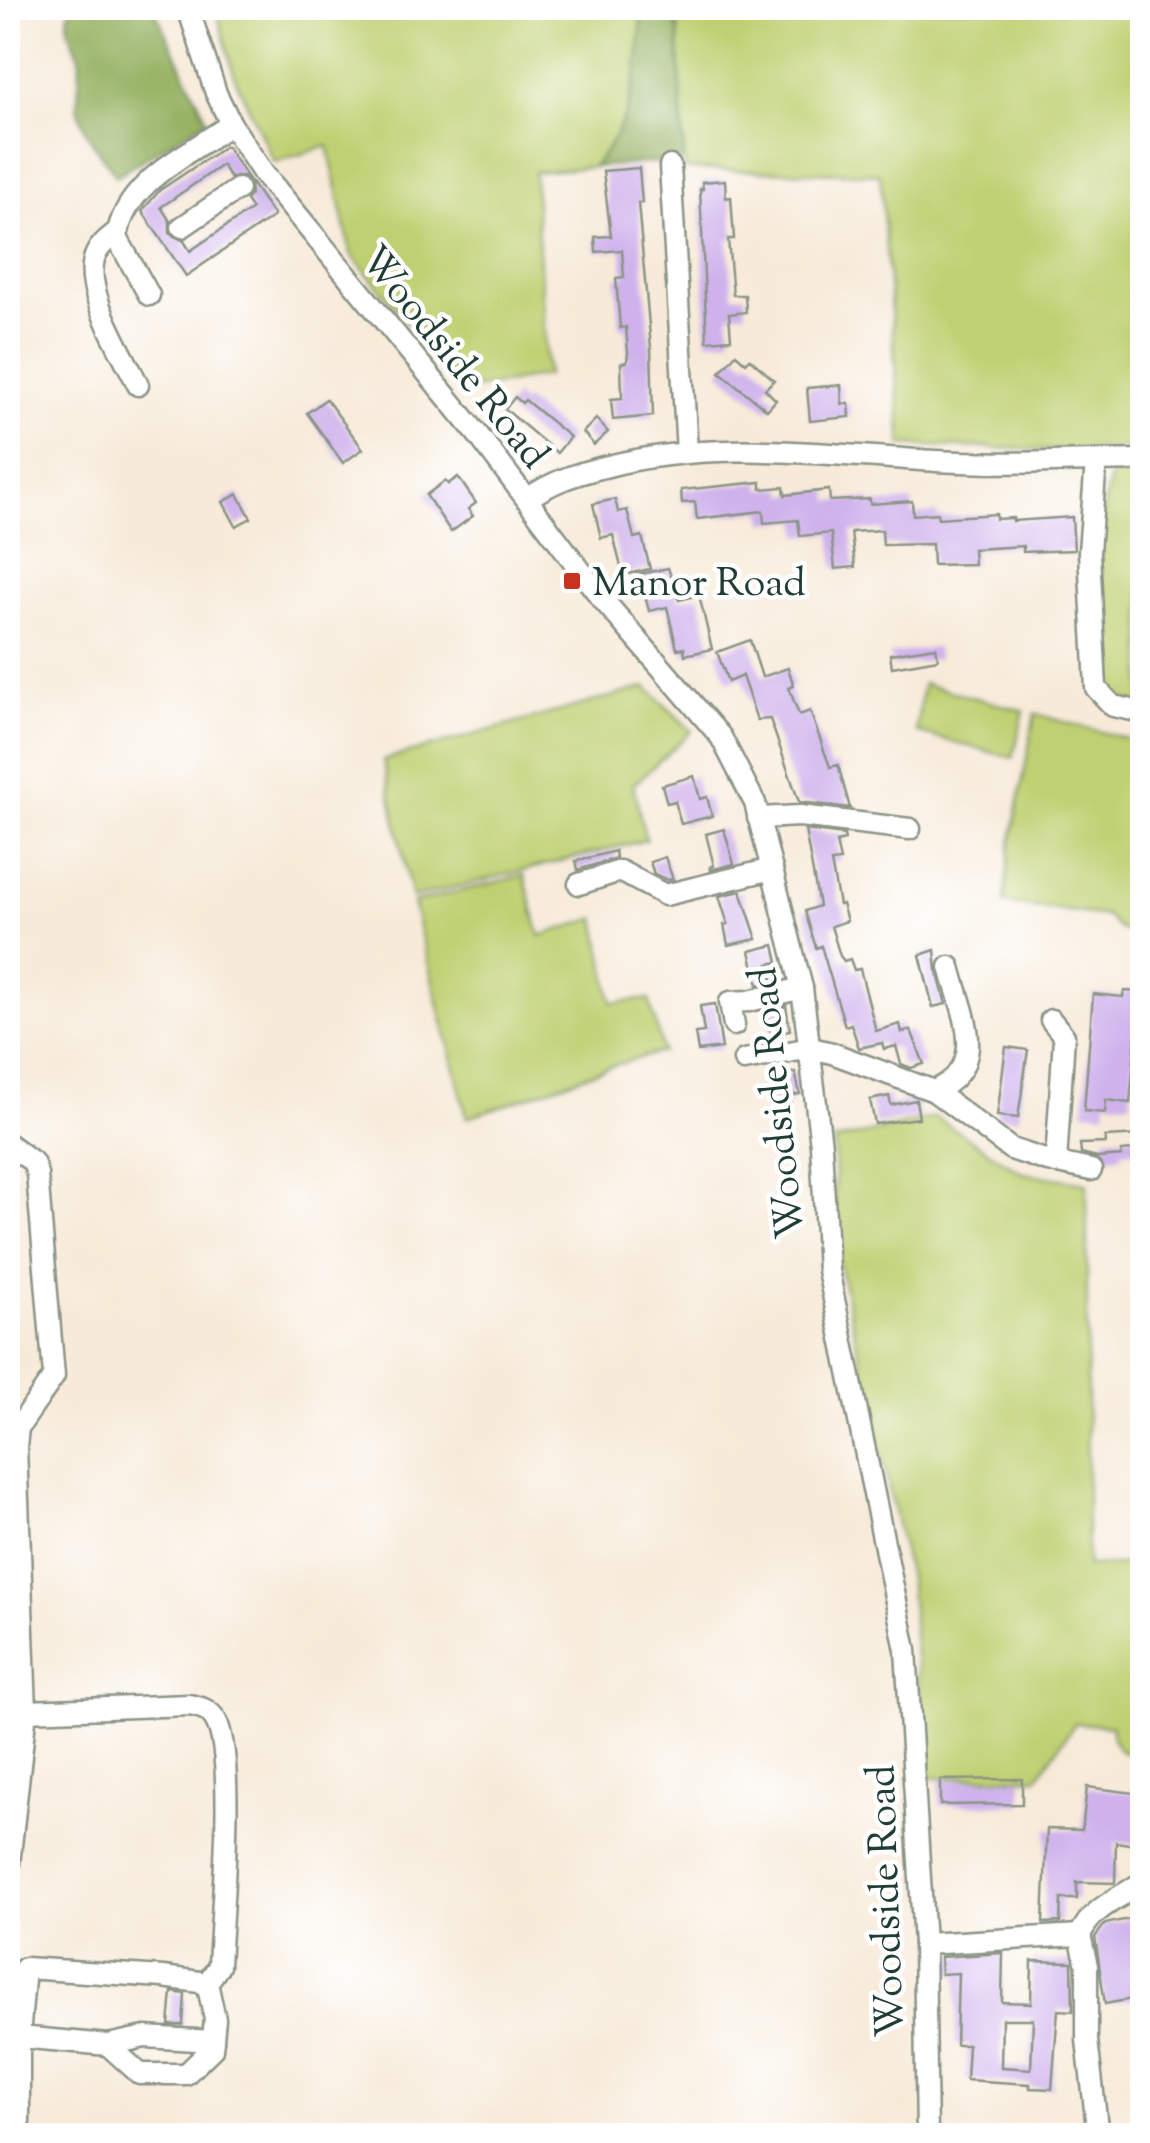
<svg xmlns="http://www.w3.org/2000/svg" width="1150" height="2143" viewBox="0 0 1150 2143" font-family="'Sorts Mill Goudy',serif">
<rect width="100%" height="100%" fill="#fff"/>
<filter id="ink" filterUnits="userSpaceOnUse"><feTurbulence type="fractalNoise" baseFrequency=".01" numOctaves="2"/><feDisplacementMap in="SourceGraphic" scale="20" xChannelSelector="R" yChannelSelector="G"/><feConvolveMatrix kernelMatrix="1 2 1 2 8 2 1 2 1" color-interpolation-filters="sRGB"/></filter>
<filter id="wash" filterUnits="userSpaceOnUse"><feTurbulence type="fractalNoise" baseFrequency=".0048" numOctaves="4" result="noise"/><feDisplacementMap in="SourceGraphic" scale="40" xChannelSelector="R" yChannelSelector="G"/><feGaussianBlur stdDeviation="2.25" result="paint"/><feColorMatrix in="noise" values="0 0 0 0 0 0 0 0 0 0 0 0 0 0 0 0 0 1.4 0 .05"/><feComposite in="paint" operator="in"/></filter>
<g filter="url(#wash)">
<rect width="100%" height="100%" fill="#f7ead8"/>
<g fill="#bfd072" stroke="#6f8653" stroke-width="2.5">
<path d="M 216,8 L 641,8 C 641,63 633,125 592,167 L 534,172 L 547,375 L 464,391 L 351,254 L 328,146 L 274,162 L 235,78 Z"/>
<polygon points="677,8 1142,8 1142,447 1079,451 902,445 880,174 685,169"/>
<polygon points="1142,472 1142,704 1119,699 1103,688 1095,548 1111,474"/>
<polygon points="923,684 1024,711 1013,758 916,732"/>
<polygon points="646,687 692,731 633,785 646,840 412,898 383,760"/>
<polygon points="1035,714 1142,743 1142,935 1119,929 1106,916 1004,903 1010,849"/>
<path d="M 524,875 L 540,936 L 596,918 L 612,1003 L 649,999 L 663,1052 C 598,1066 533,1098 467,1117 L 413,903 Z"/>
<path d="M 935,1117 L 1023,1173 L 1087,1183 L 1087,1566 L 1142,1564 L 1142,1754 C 1123,1759 1110,1746 1112,1726 L 1075,1723 L 1038,1777 L 927,1778 L 909,1578 L 834,1241 L 835,1141 Z"/>
</g>
<g fill="#97b264" stroke="#5b784c" stroke-width="2.5">
<path d="M 75,8 L 154,8 L 207,120 L 116,176 C 101,153 76,127 78,97 C 79,83 81,72 79,57 C 75,37 65,36 69,12 Z"/>
<path d="M 641,8 L 677,8 L 684,160 L 593,167 C 633,125 641,64 641,8 Z"/>
</g>
<g id="blocks">
<g fill="#cfb2ec" fill-rule="evenodd">
<path d="M 226,146 L 274,216 L 186,276 L 142,211 L 160,190 ZM 222,165 L 230,178 L 243,176 L 250,182 L 251,194 L 246,200 L 252,209 L 190,251 L 184,241 L 170,234 L 170,221 L 161,207 Z"/>
<polygon points="639,168 642,203 638,203 651,348 653,416 613,420 611,399 622,398 621,363 627,362 628,353 626,327 620,328 616,278 624,277 622,250 596,252 595,237 611,236 603,171"/>
<polygon points="725,180 726,198 731,197 734,239 728,239 733,295 745,295 746,312 729,314 731,339 707,341 700,189 703,189 702,182"/>
<polygon points="736,354 746,363 750,359 774,380 765,389 776,400 767,410 720,372"/>
<polygon points="841,385 842,404 849,403 850,417 810,421 807,388"/>
<polygon points="515,397 522,403 525,400 570,437 557,453 505,409"/>
<polygon points="326,399 363,449 343,463 307,413"/>
<polygon points="596,419 608,432 594,445 583,432"/>
<polygon points="458,477 476,503 468,509 473,516 451,532 426,495 445,481 448,484"/>
<polygon points="761,482 761,489 784,487 785,495 829,490 830,501 870,499 870,504 912,501 913,515 937,513 938,518 996,514 996,519 1013,518 1013,521 1072,517 1074,550 1023,552 1023,546 973,549 974,564 933,565 932,544 883,545 882,530 851,532 855,567 835,569 831,533 800,536 798,520 764,523 763,511 697,519 695,502 682,503 681,490"/>
<polygon points="238,494 251,518 236,526 223,502"/>
<polygon points="615,499 618,512 627,510 634,538 642,536 650,569 623,575 613,535 601,538 593,504"/>
<polygon points="668,568 679,600 699,595 712,649 685,655 684,648 677,649 667,607 649,611 640,574"/>
<polygon points="750,640 762,677 788,668 794,686 789,688 799,715 810,711 830,767 838,765 850,808 799,802 770,719 757,720 742,676 728,682 717,652"/>
<polygon points="936,647 938,659 892,667 890,654"/>
<polygon points="694,776 700,799 707,797 712,816 681,824 675,801 667,803 662,785"/>
<polygon points="724,829 734,864 711,870 710,867 714,866 706,834"/>
<polygon points="805,830 844,835 845,840 836,842 840,861 831,862 839,905 842,904 847,921 831,926 840,956 844,961 850,959 854,970 860,969 876,1031 900,1024 902,1033 911,1030 924,1064 911,1068 901,1064 896,1046 884,1049 882,1043 859,1048 851,1024 845,1026 821,946 816,948 805,911 819,906"/>
<polygon points="615,851 616,858 578,870 576,861"/>
<polygon points="665,857 673,879 667,880 654,874 650,862"/>
<polygon points="741,891 757,939 728,945 724,925 728,924 719,896"/>
<polygon points="774,945 778,962 769,964 773,981 758,985 750,951"/>
<polygon points="935,950 937,971 946,1004 933,1007 920,955"/>
<polygon points="1124,991 1140,992 1130,1103 1106,1100 1105,1113 1084,1111 1093,994 1123,997"/>
<polygon points="715,1004 722,1048 698,1051 695,1033 704,1032 700,1006"/>
<polygon points="786,1006 790,1030 771,1033 767,1011"/>
<polygon points="1006,1047 1028,1050 1018,1118 997,1116"/>
<polygon points="795,1072 800,1094 789,1096 791,1104 774,1108 769,1086 776,1085 774,1077"/>
<polygon points="889,1096 891,1105 916,1100 919,1118 875,1124 870,1100"/>
<polygon points="1142,1135 1142,1149 1121,1151 1122,1156 1097,1158 1081,1154 1080,1144 1106,1143 1105,1137"/>
<polygon points="1022,1779 1022,1804 940,1805 940,1780"/>
<polygon points="1087,1787 1142,1794 1142,1846 1116,1842 1115,1883 1077,1882 1077,1899 1061,1899 1060,1922 1043,1923 1047,1829 1082,1830"/>
<polygon points="1142,1916 1142,1997 1105,2004 1095,1937 1105,1924"/>
<path d="M 1003,1953 L 1002,2002 L 1031,2003 L 1032,1961 L 1072,1962 L 1073,2011 L 1058,2010 L 1052,2089 L 1030,2088 L 1030,2084 L 966,2080 L 968,2045 L 956,2045 L 958,1973 L 941,1974 L 940,1957 ZM 1002,2019 L 1033,2019 L 1031,2069 L 1001,2067 Z"/>
<polygon points="172,1992 185,1994 183,2025 169,2025"/>
</g>
</g>
</g>
<g filter="url(#ink)">
<use href="#blocks" fill-opacity="0" stroke="#8b9486" stroke-width="2.5"/>
<g fill="none" stroke-linecap="round" stroke-linejoin="round">
<g stroke="#8b9486" stroke-width="25">
<g id="minor">
<polyline points="188,8 216,93 231,124 263,173 479,436 599,595 721,737 755,803 802,988 821,1145 828,1270 906,1650 924,1944 927,2136"/>
<polyline points="670,166 687,452"/>
<polyline points="182,227 238,189"/>
<path d="M 118,231 C 109,238 101,244 96,254 C 80,287 123,353 138,385"/>
<path d="M 149,295 L 117,238 C 124,182 189,154 231,124"/>
<polyline points="1096,461 1089,552 1096,688 1113,706 1142,712"/>
<path d="M 527,499 C 551,482 575,474 604,467 C 715,438 824,455 937,461 C 1005,465 1074,461 1142,460"/>
<polyline points="758,818 800,816 910,829"/>
<polyline points="579,884 620,871 665,895 772,869"/>
<polyline points="1051,1020 1064,1036 1056,1163"/>
<polyline points="734,1025 730,1002 749,1001 802,988"/>
<polyline points="744,1060 811,1048 832,1053 934,1091 1011,1149 1048,1161 1091,1170"/>
<path d="M 934,1091 C 991,1065 962,1014 950,967"/>
<polyline points="8,1144 33,1162 37,1174 54,1376 18,1428 16,1447 26,1711 8,1710"/>
<path d="M 8,1873 L 26,1711 L 189,1705 C 200,1707 209,1709 215,1719 C 237,1754 221,1917 219,1966 L 207,1983 L 215,2019 L 212,2049 L 186,2074 L 140,2074 L 108,2045 L 8,2036"/>
<path d="M 1080,1935 C 1093,1906 1118,1900 1142,1882"/>
<polyline points="924,1944 1080,1935 1087,1966 1087,2040 1098,2136"/>
<polyline points="108,2045 145,2037 213,2041"/>
<polyline points="19,2136 19,2037 25,1968 163,1977 207,1983"/>
<polyline points="1139,2136 1142,2134"/>
</g>
</g>
<use href="#minor" stroke="#fff" stroke-width="20"/>
</g>
</g>
<rect fill="#c8321e" stroke="#fff" stroke-width="4" x="562" y="571" width="20" height="20" rx="5"/>
<g text-anchor="middle" stroke-width="9" stroke-linejoin="round" paint-order="stroke">
<g font-size="40" fill="#1f3d34" stroke="#fff">
<text transform="translate(456 356) rotate(51)" y="14">Woodside Road</text>
<text transform="translate(775 1103) rotate(-96)" y="14">Woodside Road</text>
<text transform="translate(884 1901) rotate(-92)" y="14">Woodside Road</text>
</g>
<g font-size="40" fill="#1f3d34" stroke="#fff" text-anchor="start">
<text x="592" y="595">Manor Road</text>
</g>
</g>
<rect width="1150" height="2143" fill="none" stroke="#fff" stroke-width="40"/>
</svg>
